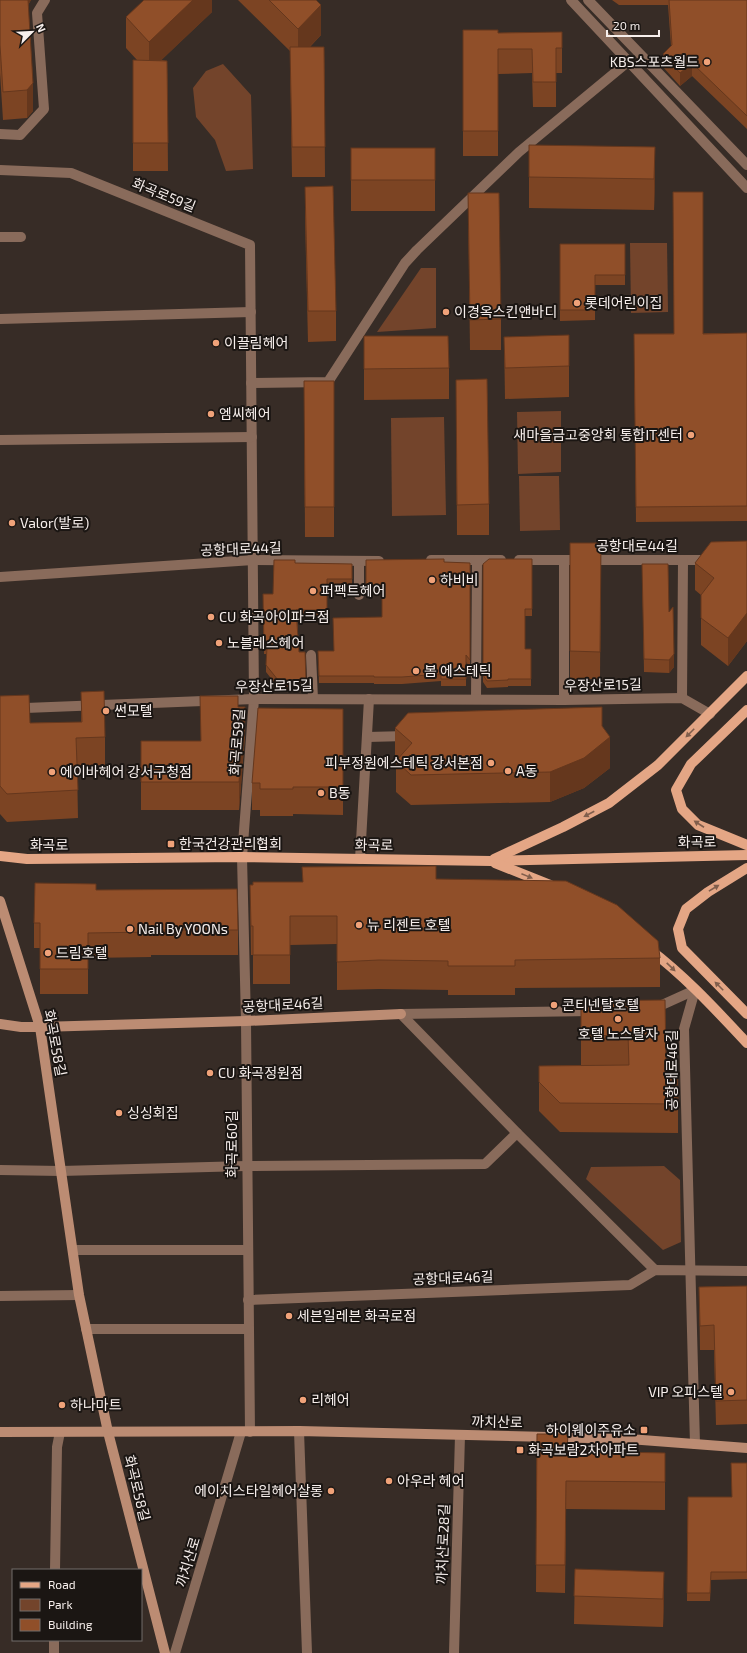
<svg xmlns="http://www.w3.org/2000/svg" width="747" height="1653" viewBox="0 0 747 1653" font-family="'Exo 2','Noto Sans KR',sans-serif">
<rect width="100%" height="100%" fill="#372c26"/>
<g fill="#73442b">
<polygon points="223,64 251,95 253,169 226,171 215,140 196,117 193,88 206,71"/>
<polygon points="630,243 667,243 668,312 631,313"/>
<polygon points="421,268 436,268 436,328 377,332"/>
<polygon points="561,411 561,472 518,474 517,412"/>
<polygon points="444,417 446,515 392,516 391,418"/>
<polygon points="519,476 559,476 560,530 520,531"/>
<polygon points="664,1166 680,1180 681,1242 663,1250 586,1179 591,1167"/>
</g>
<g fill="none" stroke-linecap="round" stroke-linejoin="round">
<g stroke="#896b5b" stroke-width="10">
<polyline points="571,0 747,188"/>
<polyline points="588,0 747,165"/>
<polyline points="0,134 20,135 44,109 37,13 45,0"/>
<polyline points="251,383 328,382 405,263 417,250 519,152 629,61"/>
<polyline points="359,561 359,595"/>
<polyline points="311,655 313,699"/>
<polyline points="564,700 564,560"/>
<polyline points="367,737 407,736"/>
</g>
<g stroke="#896b5b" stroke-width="10">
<polyline points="0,170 71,173 250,245 254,699 242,857 246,1021 250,1432"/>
<polyline points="0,237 21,237"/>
<polyline points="0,319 251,312"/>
<polyline points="0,440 252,437"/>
<polyline points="431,560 501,560"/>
<polyline points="519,560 709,560"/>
<polyline points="0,577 253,560 379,561"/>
<polyline points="682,698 683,560"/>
<polyline points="476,699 477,560"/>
<polyline points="0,709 254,699 564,700 682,698 710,714"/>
<polyline points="360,859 369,699"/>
<polyline points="653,1009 695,990"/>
<polyline points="401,1014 517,1133 655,1270"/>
<polyline points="401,1014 593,1011"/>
<polyline points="0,1170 61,1171 246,1166 485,1164 517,1133"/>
<polyline points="73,1250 247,1250"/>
<polyline points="0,1296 79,1295"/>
<polyline points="248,1300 630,1285 655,1270 747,1271"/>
<polyline points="86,1329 249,1329"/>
<polyline points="299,1431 307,1653"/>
<polyline points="695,1444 684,1029 695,990"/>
<polyline points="55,1570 57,1447 60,1432"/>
<polyline points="54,1653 54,1640"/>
<polyline points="175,1653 241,1432"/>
<polyline points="454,1653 460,1435"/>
</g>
<g stroke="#bc8c73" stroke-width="10">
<polyline points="0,901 40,1027 79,1295 108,1432 165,1653"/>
<polyline points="0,1024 21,1027 40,1027 246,1021 401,1014"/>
<polyline points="0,1432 299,1431 629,1439 747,1448"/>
</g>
<g stroke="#e4a685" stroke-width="10">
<polyline points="747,710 691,764 676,790 682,809 698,825 747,845"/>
<polyline points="0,856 27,859 242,857 491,861 747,855"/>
<polyline points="494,859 563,827 609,803 658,765 747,676"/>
<polyline points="495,863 550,885"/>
<polyline points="747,868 708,892 686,909 678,929 682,948 747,1014"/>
<path d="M 649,949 C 685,976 716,1010 747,1043"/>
</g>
</g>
<g fill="#7c4423">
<polygon points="0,0 31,0 28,5 33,111 27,118 3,120 0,73"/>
<polygon points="212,0 212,12 161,60 167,61 168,171 133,171 133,60 137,60 126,48 126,17"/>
<polygon points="238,0 316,0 321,35 310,47 324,47 325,177 292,177 290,51"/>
<polygon points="612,0 747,0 747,129 692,76 680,86 663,67 663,54 671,46 668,5 619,5"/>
<polygon points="463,30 498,33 562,32 562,73 556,73 556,107 533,107 532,73 498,74 498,156 463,156"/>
<polygon points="529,145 655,178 654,210 529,208"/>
<rect x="351" y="148" width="84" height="63"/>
<polygon points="305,187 336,311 336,341 308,342 305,217"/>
<polygon points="468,193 501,319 501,350 470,350"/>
<polygon points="560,244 625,244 625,285 595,285 595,320 560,321"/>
<polygon points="747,333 747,521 636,522 634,334"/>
<polygon points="504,337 569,366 569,397 505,399"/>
<polygon points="449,368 449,399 364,400 364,369"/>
<polygon points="456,380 489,504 489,535 457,535"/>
<polygon points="304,381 334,381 334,537 305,537"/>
<polygon points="747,541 747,641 728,666 701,645 701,595 695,590 695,563"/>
<polygon points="570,543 601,543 600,679 570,679"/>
<polygon points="532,559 532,616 525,616 525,649 531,649 531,686 508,686 508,687 487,688 483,682 483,564"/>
<polygon points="366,560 470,563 470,667 466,662 466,686 441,686 441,681 402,684 374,684 374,683 319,683 318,651 334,651 382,617 382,592 366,592"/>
<polygon points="295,563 352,564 352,586 327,586 327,617 297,617 299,652 306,680 306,687 278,687 266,672 266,654 264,654 263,601 273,594"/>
<polygon points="642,564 669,612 674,667 669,673 644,672"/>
<polygon points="81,692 105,737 105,765 77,766 78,818 7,822 0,814 0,696 30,723 81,722"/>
<polygon points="238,707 245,735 239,810 141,810 141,741 200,741"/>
<polygon points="343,709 343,815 293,814 293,816 260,816 260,810 252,810 252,783"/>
<polygon points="602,726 610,768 584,788 550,802 411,805 396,792 396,761 397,760 395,758 395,728"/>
<polygon points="436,879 660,958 660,987 515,988 515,995 448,995 448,990 379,989 337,990 337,944 290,945 290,984 253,984 253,955 251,955 250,885"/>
<polygon points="96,890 238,930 238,955 151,955 151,957 88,958 88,994 40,994 40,948 34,948 34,923"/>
<polygon points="665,1000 666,1065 678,1104 678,1133 560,1132 539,1111 539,1066 628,1065 581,1065 581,1001"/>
<polygon points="747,1286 747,1424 716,1425 714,1350 700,1350 699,1287"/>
<polygon points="537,1434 568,1451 665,1453 665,1510 566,1509 565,1593 536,1592"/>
<polygon points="747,1463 747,1579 711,1580 710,1601 687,1601 688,1497 732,1497"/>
<polygon points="575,1569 664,1599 663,1627 574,1624"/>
</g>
<g fill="#65371d">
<polygon points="27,0 31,0 27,7"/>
<polygon points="193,0 212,0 212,12 149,72 149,42"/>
<polygon points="321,5 321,35 298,59 298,29"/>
<polygon points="692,63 692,76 680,86 680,73"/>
<polygon points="33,83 33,111 27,118 27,90"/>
<polygon points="655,147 655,178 654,210 654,179"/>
<polygon points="747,613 747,641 728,666 728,638"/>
<polygon points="674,654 674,667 669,673 669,660"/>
<polygon points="245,707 245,735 239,810 239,782"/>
<polygon points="610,737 610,768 584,788 550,802 550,772"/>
<polygon points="664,1572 664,1599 663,1627 663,1599"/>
</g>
<g fill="#904f29" stroke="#65371d">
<polygon points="0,0 28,0 33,83 27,90 3,92 0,45"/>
<polygon points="144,0 193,0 149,42 126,17"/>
<polygon points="269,0 316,0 321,5 298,29"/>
<polygon points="669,0 747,0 747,116 692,63 680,73 663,54 672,45"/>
<polygon points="463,30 498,30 498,33 562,32 562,48 556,48 556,82 533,82 532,49 498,49 498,131 463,131"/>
<polygon points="290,47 324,47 325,147 292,147"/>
<polygon points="133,60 167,61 168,143 133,143"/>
<polygon points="529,145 655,147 654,179 529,177"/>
<rect x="351" y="148" width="84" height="32"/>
<polygon points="333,186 336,311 308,311 305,187"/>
<polygon points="673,192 703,192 703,334 747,333 747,506 636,507 634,334 674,334"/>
<polygon points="468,193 499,193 501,319 470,320"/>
<polygon points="560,244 625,244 625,275 595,275 595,310 560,310"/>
<polygon points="569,335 569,366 505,368 504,337"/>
<polygon points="364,336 448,336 449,368 364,369"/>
<polygon points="487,379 489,504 457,505 456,380"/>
<polygon points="304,381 334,381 334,507 305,507"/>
<polygon points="747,541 747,613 728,638 701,618 701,595 714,578 695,563 711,542"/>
<polygon points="570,543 601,543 600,652 570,651"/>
<polygon points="444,559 444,562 470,563 470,660 466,655 466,679 441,679 441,674 402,677 374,677 374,676 319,676 318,651 334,651 333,618 382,617 382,585 366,585 366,560"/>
<polygon points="489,559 532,559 532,609 525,609 525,649 531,649 531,679 508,679 508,680 487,681 483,675 483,564"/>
<polygon points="274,560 295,560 295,563 352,564 352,579 327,579 327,610 296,610 299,652 305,652 306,680 278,680 266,665 267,647 264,647 263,594 273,594"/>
<polygon points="642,564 668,564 669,612 673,607 674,654 669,660 644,659"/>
<polygon points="104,691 105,737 76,738 78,790 7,794 0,786 0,696 29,695 30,723 82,722 81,692"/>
<polygon points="200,696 238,696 238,707 245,707 239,782 141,782 141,741 201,741"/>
<polygon points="602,707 602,726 610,737 584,758 550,772 411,775 396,761 412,743 395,728 408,713"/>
<polygon points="258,708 343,709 343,787 293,787 293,789 260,789 260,783 252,783"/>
<polygon points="436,866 436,879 566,881 617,905 658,941 660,958 515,960 515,966 448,966 448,961 379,960 337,962 337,916 290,916 290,955 253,955 253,926 251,926 250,885 253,885 253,882 303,882 302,867"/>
<polygon points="35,883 96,884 96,890 237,889 238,930 151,930 151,932 88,933 88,969 40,969 40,923 34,923"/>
<polygon points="665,1000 666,1065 677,1065 678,1104 560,1103 539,1082 539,1066 629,1065 628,1035 581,1036 581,1001"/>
<polygon points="747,1286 747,1400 716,1401 714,1325 700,1326 699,1287"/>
<polygon points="537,1434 568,1434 567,1451 665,1453 665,1482 566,1481 565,1565 536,1565"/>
<polygon points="731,1463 747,1463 747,1572 711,1572 710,1593 687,1593 688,1497 732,1497"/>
<polygon points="575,1569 664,1572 663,1599 574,1596"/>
</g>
<defs><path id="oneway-solid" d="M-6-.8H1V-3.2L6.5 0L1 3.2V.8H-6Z"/></defs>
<g fill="#805e4c">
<use href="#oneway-solid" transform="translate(690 733) rotate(135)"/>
<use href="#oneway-solid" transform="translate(589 814) rotate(152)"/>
<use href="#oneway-solid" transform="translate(699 824) rotate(-147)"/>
<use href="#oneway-solid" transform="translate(527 876) rotate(22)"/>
<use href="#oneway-solid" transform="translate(714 888) rotate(-31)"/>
<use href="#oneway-solid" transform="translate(671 967) rotate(44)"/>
<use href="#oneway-solid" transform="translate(719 986) rotate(-135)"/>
</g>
<g fill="#f0a279" stroke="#1b1613" stroke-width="1.5">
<circle cx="707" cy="62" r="4"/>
<circle cx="577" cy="303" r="4"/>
<circle cx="446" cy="312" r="4"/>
<circle cx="216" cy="343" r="4"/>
<circle cx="211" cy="414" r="4"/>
<circle cx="691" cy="435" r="4"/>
<circle cx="12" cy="523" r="4"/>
<circle cx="432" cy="580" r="4"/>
<circle cx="313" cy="591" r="4"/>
<circle cx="211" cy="617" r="4"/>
<circle cx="219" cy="643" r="4"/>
<circle cx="416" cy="671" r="4"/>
<circle cx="106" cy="711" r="4"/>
<circle cx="491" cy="763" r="4"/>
<circle cx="508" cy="771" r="4"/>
<circle cx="52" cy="772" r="4"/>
<circle cx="321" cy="793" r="4"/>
<rect x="167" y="840" width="8" height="8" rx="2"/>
<circle cx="359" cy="925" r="4"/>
<circle cx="130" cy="929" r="4"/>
<circle cx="48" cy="953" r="4"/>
<circle cx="554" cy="1005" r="4"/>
<circle cx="618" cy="1019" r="4"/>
<circle cx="210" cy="1073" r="4"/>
<circle cx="119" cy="1113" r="4"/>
<circle cx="289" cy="1316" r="4"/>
<circle cx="731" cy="1392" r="4"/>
<circle cx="303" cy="1400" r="4"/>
<circle cx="62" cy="1405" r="4"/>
<rect x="640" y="1426" width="8" height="8" rx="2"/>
<rect x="516" y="1446" width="8" height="8" rx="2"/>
<circle cx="389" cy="1481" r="4"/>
<circle cx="331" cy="1491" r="4"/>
</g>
<g text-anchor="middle" stroke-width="4" stroke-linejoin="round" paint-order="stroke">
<g font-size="14" fill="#f7efec" stroke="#1b1613" text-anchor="start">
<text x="699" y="67" text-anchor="end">KBS스포츠월드</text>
<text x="585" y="308">롯데어린이집</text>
<text x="454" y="317">이경옥스킨앤바디</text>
<text x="224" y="348">이끌림헤어</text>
<text x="219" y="419">엠씨헤어</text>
<text x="683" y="440" text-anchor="end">새마을금고중앙회 통합IT센터</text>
<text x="20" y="528">Valor(발로)</text>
<text x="440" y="585">하비비</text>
<text x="321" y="596">퍼펙트헤어</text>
<text x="219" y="622">CU 화곡아이파크점</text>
<text x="227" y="648">노블레스헤어</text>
<text x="424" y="676">봄 에스테틱</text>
<text x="114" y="716">썬모텔</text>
<text x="483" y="768" text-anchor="end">피부정원에스테틱 강서본점</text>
<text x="516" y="776">A동</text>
<text x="60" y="777">에이바헤어 강서구청점</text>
<text x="329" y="798">B동</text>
<text x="179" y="849">한국건강관리협회</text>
<text x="367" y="930">뉴 리젠트 호텔</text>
<text x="138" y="934">Nail By YOONs</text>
<text x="56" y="958">드림호텔</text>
<text x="562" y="1010">콘티넨탈호텔</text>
<text x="618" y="1039" text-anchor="middle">호텔 노스탈자</text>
<text x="218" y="1078">CU 화곡정원점</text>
<text x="127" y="1118">싱싱회집</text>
<text x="297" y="1321">세븐일레븐 화곡로점</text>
<text x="723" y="1397" text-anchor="end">VIP 오피스텔</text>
<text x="311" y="1405">리헤어</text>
<text x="70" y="1410">하나마트</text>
<text x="636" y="1435" text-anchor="end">하이웨이주유소</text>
<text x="528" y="1455">화곡보람2차아파트</text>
<text x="397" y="1486">아우라 헤어</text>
<text x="323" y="1496" text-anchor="end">에이치스타일헤어살롱</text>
</g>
<g font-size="14" fill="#f7efec" stroke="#1b1613">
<text transform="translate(164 195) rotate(22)" y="5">화곡로59길</text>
<text x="637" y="551">공항대로44길</text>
<text transform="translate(241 549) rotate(-2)" y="5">공항대로44길</text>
<text transform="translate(603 685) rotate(-1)" y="5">우장산로15길</text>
<text transform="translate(274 686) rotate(-1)" y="5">우장산로15길</text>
<text transform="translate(237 742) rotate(-86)" y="5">화곡로59길</text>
<text transform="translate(697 842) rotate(-1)" y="5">화곡로</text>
<text x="49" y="850">화곡로</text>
<text transform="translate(374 845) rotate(1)" y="5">화곡로</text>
<text transform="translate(283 1005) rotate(-3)" y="5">공항대로46길</text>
<text transform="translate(55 1043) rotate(79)" y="5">화곡로58길</text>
<text transform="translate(672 1070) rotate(-90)" y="5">공항대로46길</text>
<text transform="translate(232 1144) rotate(-90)" y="5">화곡로60길</text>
<text transform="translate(453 1278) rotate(-2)" y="5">공항대로46길</text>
<text transform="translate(497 1422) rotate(1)" y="5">까치산로</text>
<text transform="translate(137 1488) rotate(76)" y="5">화곡로58길</text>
<text transform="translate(443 1544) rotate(-88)" y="5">까치산로28길</text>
<text transform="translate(188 1562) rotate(-73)" y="5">까치산로</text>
</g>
</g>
<rect x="12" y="1569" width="130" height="72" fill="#1b1613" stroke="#736d6a"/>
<rect x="20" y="1582" width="20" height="6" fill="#e4a685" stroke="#736d6a"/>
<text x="48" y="1589" font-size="12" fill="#f7efec">Road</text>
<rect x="20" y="1599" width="20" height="12" fill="#73442b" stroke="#736d6a"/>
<text x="48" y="1609" font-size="12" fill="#f7efec">Park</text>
<rect x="20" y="1619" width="20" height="12" fill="#904f29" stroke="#736d6a"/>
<text x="48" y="1629" font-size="12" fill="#f7efec">Building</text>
<g transform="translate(32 32) rotate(66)" stroke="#1b1613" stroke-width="3" paint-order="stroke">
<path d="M0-3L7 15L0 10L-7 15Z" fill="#f7efec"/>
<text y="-6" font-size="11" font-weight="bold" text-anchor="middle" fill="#f7efec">N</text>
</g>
<path d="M607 30v6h52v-6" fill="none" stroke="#f7efec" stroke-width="2"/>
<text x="613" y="30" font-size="12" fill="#f7efec" stroke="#1b1613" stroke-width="3" paint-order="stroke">20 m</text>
</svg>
